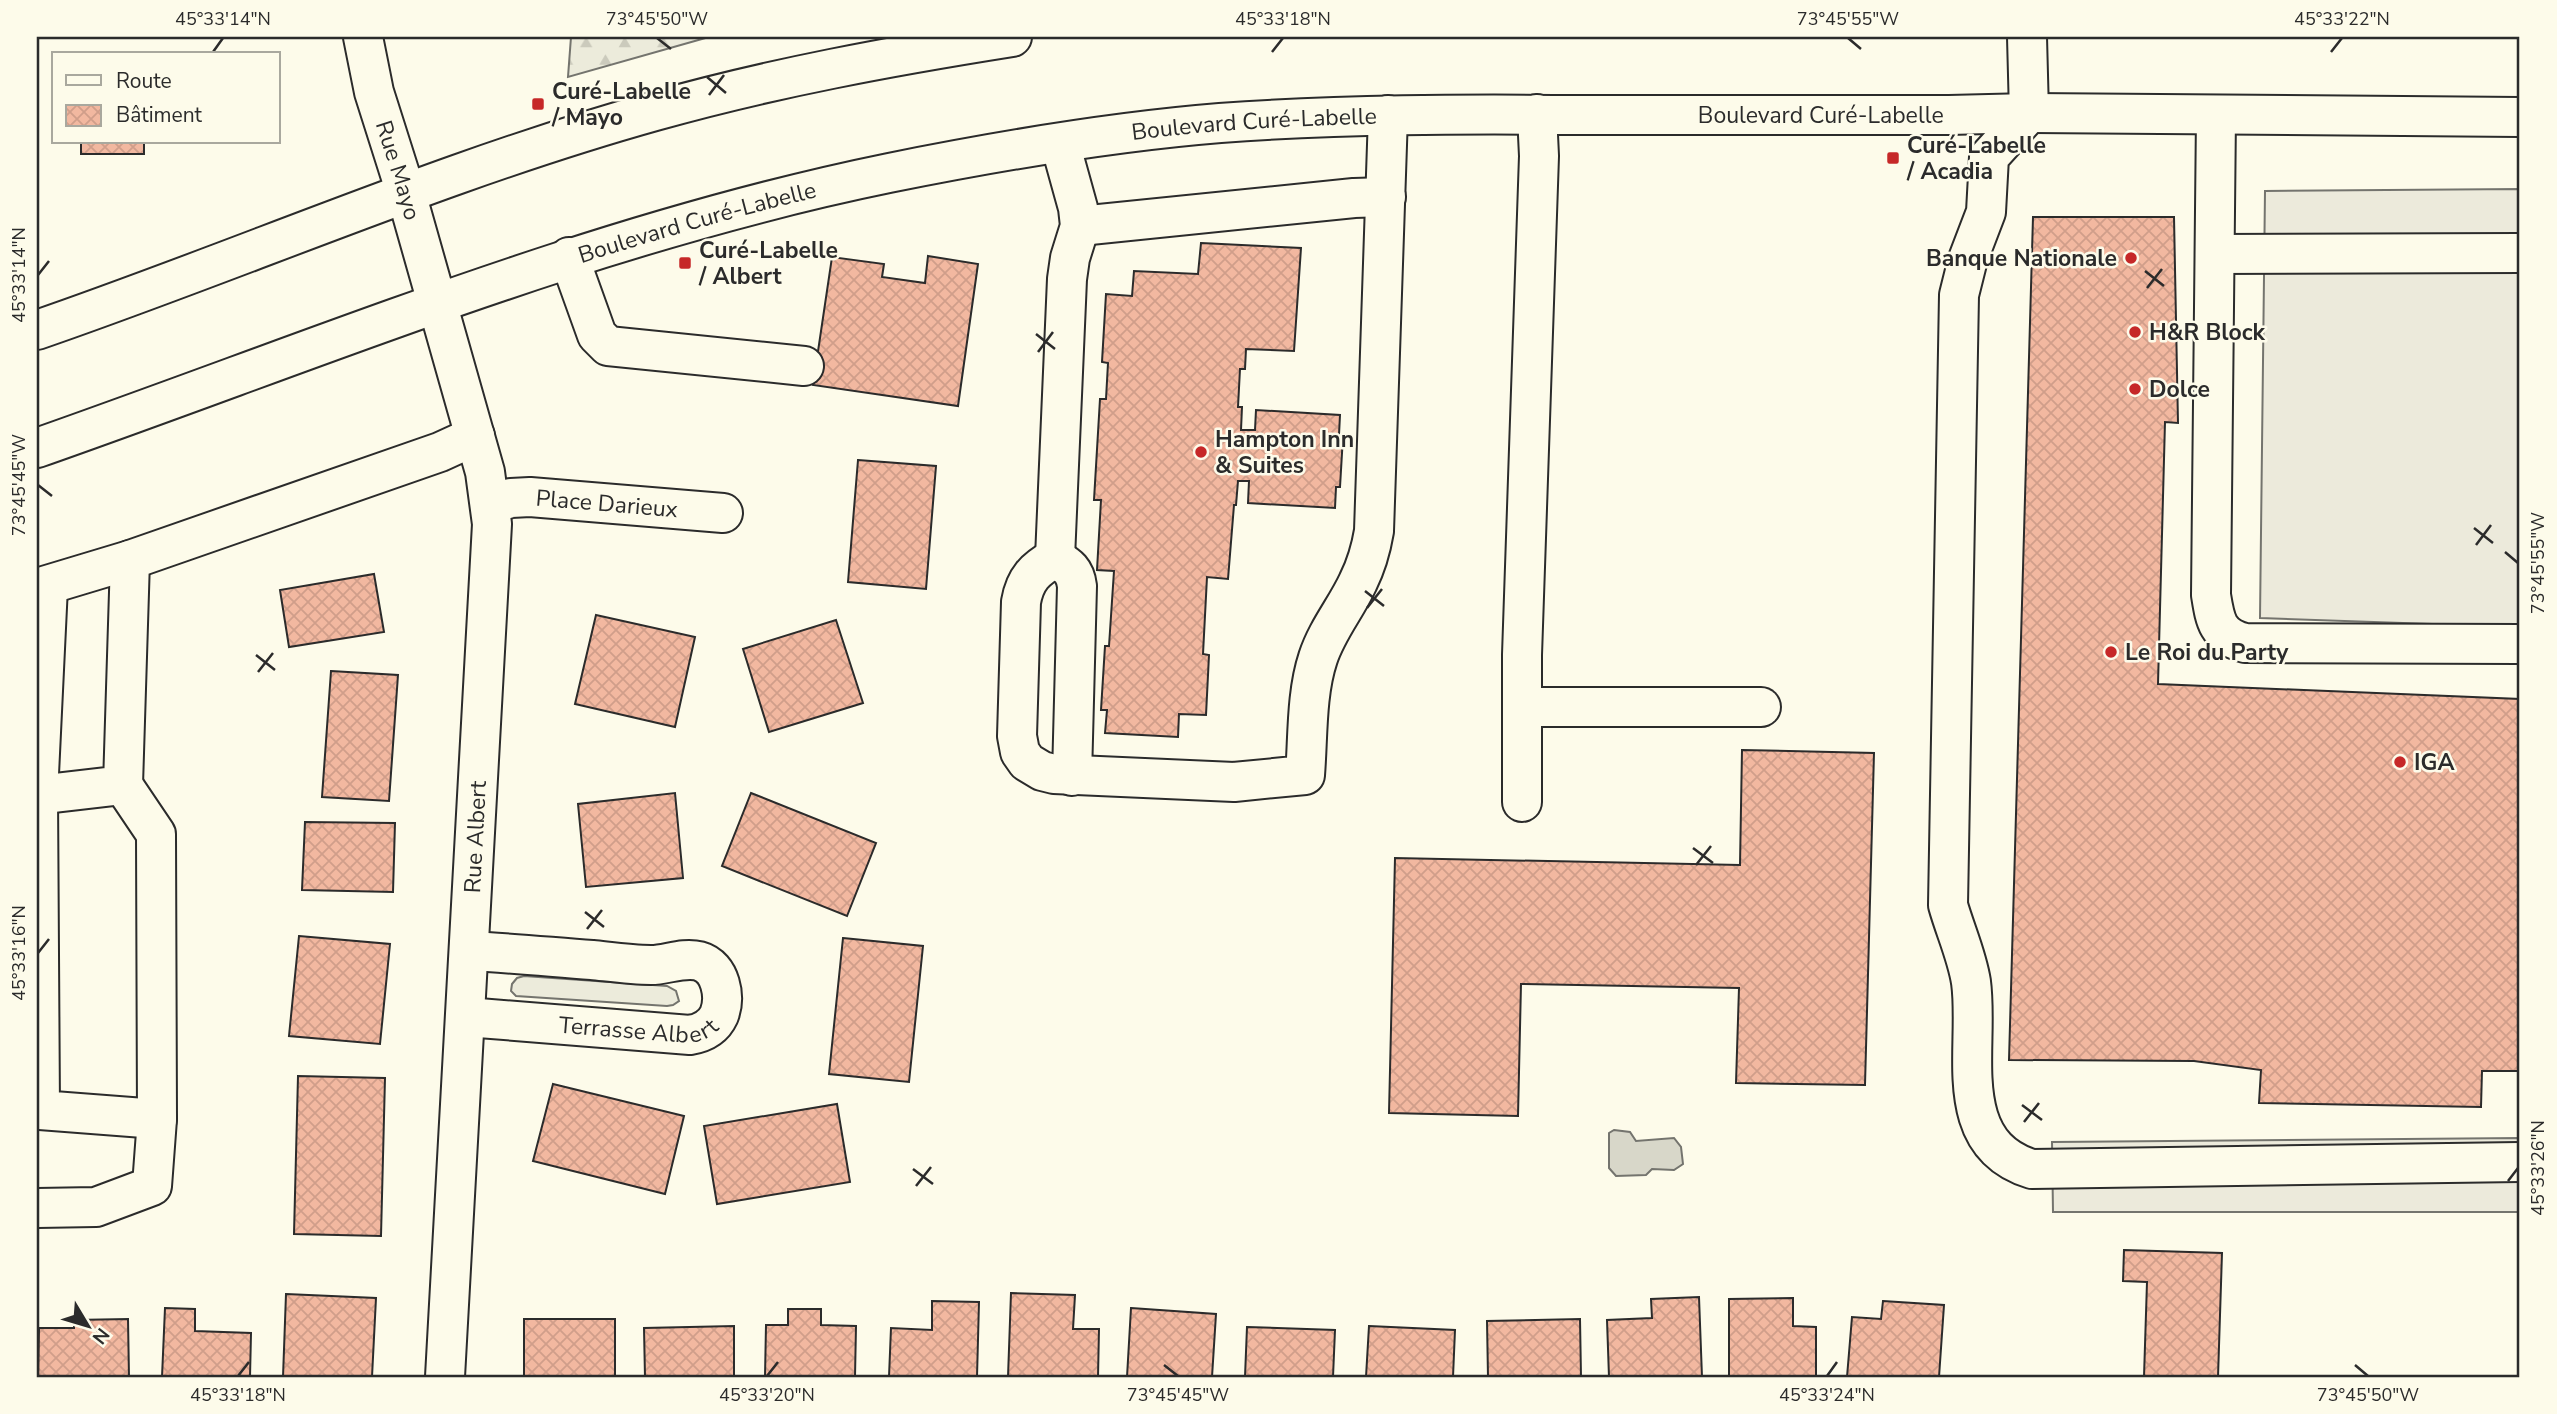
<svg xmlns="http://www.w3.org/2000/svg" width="2557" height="1414" viewBox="0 0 2557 1414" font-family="'Nunito Sans',sans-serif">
<defs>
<pattern id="forest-firs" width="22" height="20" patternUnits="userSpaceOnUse" patternTransform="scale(1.75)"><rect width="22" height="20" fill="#ecebdb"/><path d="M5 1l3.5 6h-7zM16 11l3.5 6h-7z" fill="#cbcabc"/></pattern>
<pattern id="building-cross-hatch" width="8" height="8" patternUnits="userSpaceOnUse" patternTransform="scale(1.75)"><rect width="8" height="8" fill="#f2b8a0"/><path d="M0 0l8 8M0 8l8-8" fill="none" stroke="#d09e8a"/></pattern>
</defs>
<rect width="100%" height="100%" fill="#fdfbea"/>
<polygon fill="#ecebdb" stroke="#74746e" stroke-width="2" points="524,976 667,986 676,991 679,1001 673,1005 667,1006 516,996 511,991 512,984 517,978"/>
<polygon fill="url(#forest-firs)" stroke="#74746e" stroke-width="2" points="571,37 709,37 568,77"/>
<g fill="#eceadb" stroke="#74746e" stroke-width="2">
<polygon points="2520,189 2520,627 2260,618 2265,191"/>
<polygon points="2520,1138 2520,1212 2053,1212 2052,1142"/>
</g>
<polygon fill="#d8d7c9" stroke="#74746e" stroke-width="2" points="1614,1130 1630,1132 1636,1141 1674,1138 1681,1147 1683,1164 1674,1170 1652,1169 1646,1175 1616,1176 1609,1168 1609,1133"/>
<g fill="url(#building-cross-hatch)" stroke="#2b2b2b" stroke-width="2">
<rect x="81" y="142" width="63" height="12"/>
<polygon points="2033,217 2174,217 2178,423 2165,422 2158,684 2520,699 2520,1071 2482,1071 2481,1107 2259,1103 2261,1070 2194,1061 2009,1060"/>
<polygon points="1201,243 1301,248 1294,351 1246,349 1245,369 1240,369 1238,407 1242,407 1241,430 1255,430 1256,410 1340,415 1339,435 1343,436 1340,487 1336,487 1335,508 1248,503 1249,481 1238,481 1236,505 1234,505 1228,579 1207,577 1203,654 1209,655 1206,715 1179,714 1178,737 1105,733 1107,710 1101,710 1105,646 1109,646 1114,571 1097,570 1101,500 1094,500 1100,399 1106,399 1108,363 1102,362 1106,294 1132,296 1134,271 1198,274"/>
<polygon points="928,256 978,264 958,406 813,385 832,257 884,264 882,277 925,283"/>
<polygon points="858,460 936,466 926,589 848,582"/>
<polygon points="374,574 384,632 289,647 280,590"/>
<polygon points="596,615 695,637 675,727 575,704"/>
<polygon points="836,620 863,703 769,732 743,649"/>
<polygon points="331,671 398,675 389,801 322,797"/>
<polygon points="1742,750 1874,753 1865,1085 1736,1083 1739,988 1521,984 1518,1116 1389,1113 1395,858 1740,865"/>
<polygon points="675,793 683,878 586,887 578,804"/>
<polygon points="751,793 876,843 847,916 722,866"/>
<polygon points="305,822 395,823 393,892 302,890"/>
<polygon points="299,936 390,944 380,1044 289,1036"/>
<polygon points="843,938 923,946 909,1082 829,1074"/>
<polygon points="298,1076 385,1078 381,1236 294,1234"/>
<polygon points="553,1084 684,1116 665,1194 533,1161"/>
<polygon points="837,1104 850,1182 717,1204 704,1126"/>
<polygon points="2124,1250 2222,1253 2218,1377 2144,1377 2147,1282 2123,1281"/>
<polygon points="1011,1293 1075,1295 1073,1329 1099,1329 1098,1377 1008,1377"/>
<polygon points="286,1294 376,1298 372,1377 283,1377"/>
<polygon points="1699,1297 1702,1377 1609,1377 1607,1320 1652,1318 1651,1299"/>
<polygon points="1793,1298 1793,1326 1816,1327 1816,1377 1729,1377 1729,1299"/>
<polygon points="932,1301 979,1302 977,1377 889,1377 891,1328 932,1330"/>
<polygon points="1883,1301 1944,1305 1939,1377 1847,1377 1852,1317 1881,1319"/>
<polygon points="165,1308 195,1309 195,1331 251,1333 250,1377 162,1377"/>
<polygon points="1131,1308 1216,1314 1212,1377 1127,1377"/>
<polygon points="788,1309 821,1309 821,1325 856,1326 855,1377 765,1377 766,1325 788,1325"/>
<polygon points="128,1319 129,1377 38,1377 39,1328 74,1328 74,1320"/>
<rect x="524" y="1319" width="91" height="58"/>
<polygon points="1580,1319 1581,1377 1488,1377 1487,1321"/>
<polygon points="734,1326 734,1377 645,1377 644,1328"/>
<polygon points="1369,1326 1455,1330 1453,1377 1366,1377"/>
<polygon points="1247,1327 1335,1330 1333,1377 1245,1377"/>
</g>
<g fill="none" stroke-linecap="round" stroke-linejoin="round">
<g stroke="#2b2b2b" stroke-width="42">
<g id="minor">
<path id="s1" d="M 363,37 L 374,92 L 406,193 L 485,472 L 492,524 L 445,1377"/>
<path d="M 2027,37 L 2029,113 L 1989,157 L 1986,212 L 1968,259 L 1959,295 L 1948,905 C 1955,930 1967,956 1971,982 C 1980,1047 1948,1143 2032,1169 L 2520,1162"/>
<path d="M 2216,115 L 2211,595 C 2215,620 2217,636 2245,643 L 2520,644"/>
<polyline points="1080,226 1354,198 1386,197"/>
<polyline points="2215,254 2520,253"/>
<polyline points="569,257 597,335 608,346 804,366"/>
<path id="s2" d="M 491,504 L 511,498 L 530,497 L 723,513"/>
<path d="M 1055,558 C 1035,569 1025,579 1021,602 L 1017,736 L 1020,752 L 1027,762 L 1042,771 L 1054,774 L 1234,782 L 1305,775 C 1308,738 1306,694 1318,658 C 1327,630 1346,608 1358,582 C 1366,566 1371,549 1374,531 L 1388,115"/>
<polyline points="1055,558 1067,279 1070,258 1080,226 1078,208 1060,143"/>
<path d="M 1055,558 C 1068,566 1075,570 1077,586 L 1072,776"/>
<polyline points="48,586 38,795 40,1110 157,1119 156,834 123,785"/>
<polyline points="37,588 130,560"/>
<polyline points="1523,707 1761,707"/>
<polyline points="37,795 123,785 130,560 440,452 475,436"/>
<polyline points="1522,802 1522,655 1539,156 1537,114"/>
<path id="s3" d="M 466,1017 L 690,1035 C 702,1033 713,1028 719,1015 C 726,997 721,967 699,961 C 683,957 666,965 651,965 C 631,965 611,962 592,960 C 551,957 510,953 469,951"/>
<polyline points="37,1208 96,1207 152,1186 157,1119"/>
</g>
</g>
<g stroke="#2b2b2b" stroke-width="42">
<g id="major">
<path d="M 37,330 C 243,259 444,170 655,111 C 772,78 892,56 1012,37"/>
<path id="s4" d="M 37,448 C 319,349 595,233 889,173 C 998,151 1109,132 1220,123 C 1341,114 1463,114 1584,115 C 1706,115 1827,115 1949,115 L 2029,113 L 2520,117"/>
</g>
</g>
<use href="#minor" stroke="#fdfbea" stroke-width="38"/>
<use href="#major" stroke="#fdfbea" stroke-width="38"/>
</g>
<path fill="none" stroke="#2b2b2b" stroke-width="2.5" d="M 657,38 L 671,49M 1848,38 L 1861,49M 213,52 L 223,38M 1272,52 L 1283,38M 2331,52 L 2342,38M 707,77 L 726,93M 709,95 L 724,75M 2145,271 L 2164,286M 38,275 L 49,261M 2147,288 L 2162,269M 1036,334 L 1055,349M 1038,352 L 1053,332M 38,485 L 52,496M 2474,528 L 2493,543M 2476,545 L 2491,525M 2505,552 L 2518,563M 1365,591 L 1384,606M 1367,608 L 1382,589M 256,655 L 275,670M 258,672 L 273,653M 1693,848 L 1713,863M 1696,865 L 1711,846M 585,912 L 604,927M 587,929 L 602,910M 38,953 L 49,939M 2022,1105 L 2042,1120M 2024,1122 L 2039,1103M 913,1169 L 933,1184M 2508,1181 L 2518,1168M 916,1186 L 931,1167M 1164,1365 L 1178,1376M 2355,1365 L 2368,1376M 238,1376 L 249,1362M 767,1376 L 778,1362M 1827,1376 L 1837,1362"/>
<g fill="#c62828" stroke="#fdfbea" stroke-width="2.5">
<rect x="531" y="97" width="14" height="14" rx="3.5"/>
<rect x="1886" y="151" width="14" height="14" rx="3.5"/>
<circle cx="2131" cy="258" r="7"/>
<rect x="678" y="256" width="14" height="14" rx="3.5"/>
<circle cx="2135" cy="332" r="7"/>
<circle cx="2135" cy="389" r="7"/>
<circle cx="1201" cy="452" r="7"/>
<circle cx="2111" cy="652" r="7"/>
<circle cx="2400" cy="762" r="7"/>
</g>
<g text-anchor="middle" stroke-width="5" stroke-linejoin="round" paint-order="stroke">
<g font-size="23" font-weight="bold" fill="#2b2b2b" stroke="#fdfbea" text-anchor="start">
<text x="552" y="99">Curé-Labelle<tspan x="552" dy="26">/ Mayo</tspan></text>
<text x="1907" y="153">Curé-Labelle<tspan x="1907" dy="26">/ Acadia</tspan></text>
<text x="699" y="258">Curé-Labelle<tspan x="699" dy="26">/ Albert</tspan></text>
<text x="2117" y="266" text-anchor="end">Banque Nationale</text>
<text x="2149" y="340">H&amp;R Block</text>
<text x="2149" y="397">Dolce</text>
<text x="1215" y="447">Hampton Inn<tspan x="1215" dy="26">&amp; Suites</tspan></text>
<text x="2125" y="660">Le Roi du Party</text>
<text x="2414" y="770">IGA</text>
</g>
<g font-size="23" fill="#2b2b2b" stroke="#fdfbea">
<text dy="8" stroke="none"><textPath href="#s4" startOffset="1832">Boulevard Curé-Labelle</textPath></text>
<text dy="8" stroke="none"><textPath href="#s4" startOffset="1265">Boulevard Curé-Labelle</textPath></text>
<text dy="8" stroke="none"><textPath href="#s1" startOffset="138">Rue Mayo</textPath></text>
<text dy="8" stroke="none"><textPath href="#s4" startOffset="698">Boulevard Curé-Labelle</textPath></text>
<text dy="8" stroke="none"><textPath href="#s2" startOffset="117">Place Darieux</textPath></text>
<text transform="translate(475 837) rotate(-87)" y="8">Rue Albert</text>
<text dy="8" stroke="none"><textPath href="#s3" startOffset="173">Terrasse Albert</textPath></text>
</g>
</g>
<rect width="2557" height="1414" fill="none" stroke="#fdfbea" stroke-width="77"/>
<rect x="52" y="52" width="228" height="91" fill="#fdfbea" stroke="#a9a89e" stroke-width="2"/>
<rect x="66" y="75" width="35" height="10" fill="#fdfbea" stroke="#a9a89e" stroke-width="2"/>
<text x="116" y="88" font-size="21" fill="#2b2b2b">Route</text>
<rect x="66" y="105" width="35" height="21" fill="url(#building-cross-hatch)" stroke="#a9a89e" stroke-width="2"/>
<text x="116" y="122" font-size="21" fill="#2b2b2b">Bâtiment</text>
<g transform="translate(88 1326) rotate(128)" stroke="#fdfbea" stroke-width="5" paint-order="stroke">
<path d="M0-5L12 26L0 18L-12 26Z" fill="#2b2b2b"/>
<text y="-10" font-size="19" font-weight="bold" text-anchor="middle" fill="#2b2b2b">N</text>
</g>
<rect x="38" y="38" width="2480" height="1338" fill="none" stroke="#2b2b2b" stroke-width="2.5"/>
<g font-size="18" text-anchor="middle" fill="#2b2b2b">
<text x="223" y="25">45°33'14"N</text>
<text x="657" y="25">73°45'50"W</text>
<text x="1283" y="25">45°33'18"N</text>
<text x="1848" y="25">73°45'55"W</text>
<text x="2342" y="25">45°33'22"N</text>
<text transform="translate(19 275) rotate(-90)" y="6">45°33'14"N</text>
<text transform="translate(19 485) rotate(-90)" y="6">73°45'45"W</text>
<text transform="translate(2538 563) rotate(-90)" y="6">73°45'55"W</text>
<text transform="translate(19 953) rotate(-90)" y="6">45°33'16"N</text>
<text transform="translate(2538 1168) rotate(-90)" y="6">45°33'26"N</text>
<text x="238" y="1401">45°33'18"N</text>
<text x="767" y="1401">45°33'20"N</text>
<text x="1178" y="1401">73°45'45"W</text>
<text x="1827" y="1401">45°33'24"N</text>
<text x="2368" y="1401">73°45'50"W</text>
</g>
</svg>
